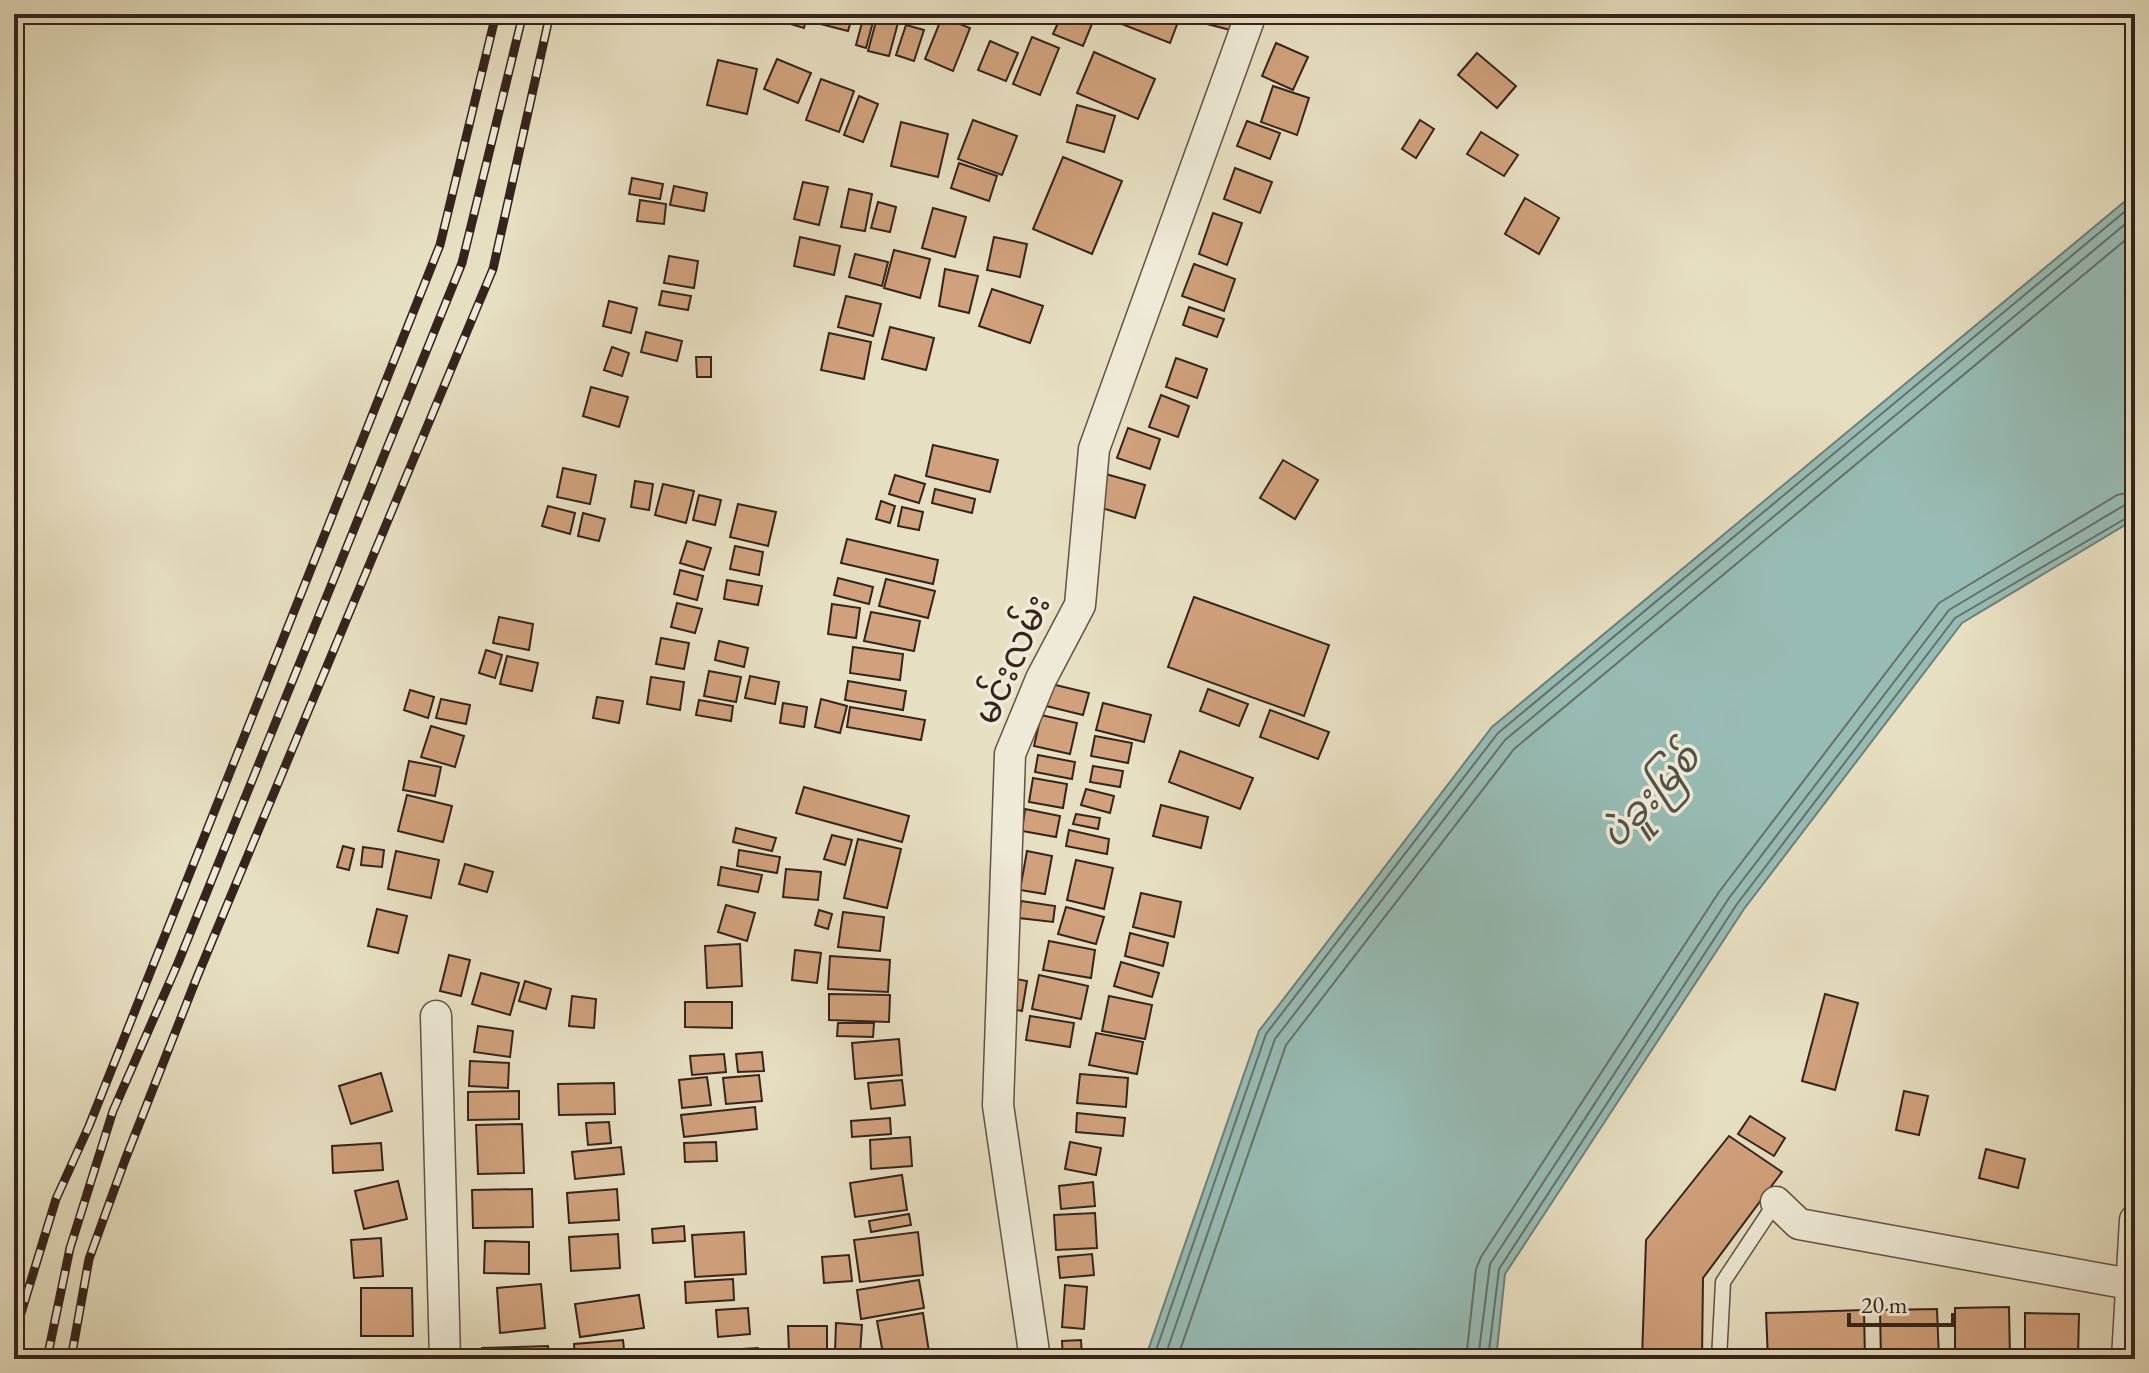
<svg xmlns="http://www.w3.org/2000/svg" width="2149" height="1373" viewBox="0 0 2149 1373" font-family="'EB Garamond','Noto Sans Myanmar',serif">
<rect width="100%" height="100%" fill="#e7dfc1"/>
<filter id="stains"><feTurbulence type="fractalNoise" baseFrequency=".0025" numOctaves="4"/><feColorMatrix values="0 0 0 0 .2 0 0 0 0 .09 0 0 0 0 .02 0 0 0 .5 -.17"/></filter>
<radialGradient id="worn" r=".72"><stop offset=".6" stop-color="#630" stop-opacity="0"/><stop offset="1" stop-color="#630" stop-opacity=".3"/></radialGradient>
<polygon fill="#97bcb5" stroke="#6f7f78" stroke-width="2" points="2135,193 2135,519 1962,623 1744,909 1505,1274 1496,1359 1145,1359 1259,1031 1492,727"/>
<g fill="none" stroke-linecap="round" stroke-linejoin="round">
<g stroke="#667068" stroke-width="2">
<polyline points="1153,1359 1266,1034 1498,733 2135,203"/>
<polyline points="1164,1359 1275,1039 1505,740 2135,216"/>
<polyline points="1177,1359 1286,1045 1514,749 2135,232"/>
<polyline points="1466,1359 1476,1269 1481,1257 1719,892 1939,603 2117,495 2135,491"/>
<polyline points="1478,1359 1490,1264 1729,898 1949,610 2123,506 2135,503"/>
<polyline points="1488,1359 1499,1269 1737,904 1955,618 2135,513"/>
</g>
</g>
<g fill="#d0a17c" stroke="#34241c" stroke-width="2">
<polygon points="756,14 807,14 804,28"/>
<polygon points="811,14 853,14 848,31 809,21"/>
<polygon points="878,14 899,19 889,56 868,51"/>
<polygon points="1062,14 1096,14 1083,46 1053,34"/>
<polygon points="1106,14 1181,14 1170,43 1104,17"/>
<polygon points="1190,14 1243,14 1238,32 1188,19"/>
<polygon points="942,17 970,28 953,71 925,59"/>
<polygon points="863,19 873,22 866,48 856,45"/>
<polygon points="906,25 924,30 914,61 896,55"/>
<polygon points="1032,37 1059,48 1040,95 1013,84"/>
<polygon points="990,41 1018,53 1006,81 978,70"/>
<polygon points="1276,43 1308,57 1293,90 1262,76"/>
<polygon points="1094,52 1155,79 1138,119 1077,93"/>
<polygon points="1477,53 1516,86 1497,108 1458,75"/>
<polygon points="777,59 811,73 798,103 764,89"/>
<polygon points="718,60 757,69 747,114 707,105"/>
<polygon points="821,79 854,91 839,132 806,120"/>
<polygon points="1273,86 1309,98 1297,135 1261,122"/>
<polygon points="859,96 878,104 863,142 844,135"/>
<polygon points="1077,105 1115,116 1104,152 1067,142"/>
<polygon points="973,120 1017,136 1002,175 958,159"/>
<polygon points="1420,120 1434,129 1416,158 1402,149"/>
<polygon points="1247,121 1280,133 1270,159 1237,146"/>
<polygon points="901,122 948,134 938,177 891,166"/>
<polygon points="1481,132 1518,155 1504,176 1467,154"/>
<polygon points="1063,157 1122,181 1092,254 1033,229"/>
<polygon points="959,163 997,176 989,201 951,188"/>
<polygon points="1235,168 1272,182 1260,213 1224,199"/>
<polygon points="632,178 663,184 660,199 629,194"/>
<polygon points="803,182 828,187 819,225 794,219"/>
<polygon points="674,186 707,193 704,211 670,205"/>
<polygon points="849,189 872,194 865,231 841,227"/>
<polygon points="1525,198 1559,218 1539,254 1505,234"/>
<polygon points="640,200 666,204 664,224 637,221"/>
<polygon points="878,202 896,207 890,232 871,228"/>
<polygon points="933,208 966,217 955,257 922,248"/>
<polygon points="1213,213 1242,223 1227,265 1199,254"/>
<polygon points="800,237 840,246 834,275 794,266"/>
<polygon points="994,237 1027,244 1020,277 987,270"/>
<polygon points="894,250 930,259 920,298 884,288"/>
<polygon points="855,254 888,262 882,286 849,277"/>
<polygon points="669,256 698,261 694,288 664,283"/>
<polygon points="1194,264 1235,279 1224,311 1182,296"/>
<polygon points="945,269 978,276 969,313 939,306"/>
<polygon points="992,289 1043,306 1030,343 979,326"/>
<polygon points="662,291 691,296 688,310 659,305"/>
<polygon points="846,296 881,304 873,336 838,327"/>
<polygon points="609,301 637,308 631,333 603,326"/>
<polygon points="1189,307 1224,319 1217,337 1183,325"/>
<polygon points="890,327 934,338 926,370 882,359"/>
<polygon points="646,332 682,341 677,361 641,352"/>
<polygon points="829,333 871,342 864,379 821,370"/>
<polygon points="612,347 629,353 622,376 604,370"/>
<polygon points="696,357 711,357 711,377 697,377"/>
<polygon points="1176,358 1207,369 1197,398 1166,387"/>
<polygon points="591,387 628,397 619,427 583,416"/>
<polygon points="1161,395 1189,406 1178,437 1149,427"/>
<polygon points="1128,428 1160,439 1150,469 1117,458"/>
<polygon points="933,445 998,460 990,492 926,476"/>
<polygon points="1283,460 1318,480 1295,519 1260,498"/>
<polygon points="563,468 596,475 590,504 557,497"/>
<polygon points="1102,473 1145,485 1135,518 1092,505"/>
<polygon points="895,475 925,484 919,503 889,494"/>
<polygon points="635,481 653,484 649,510 631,507"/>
<polygon points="663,484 694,491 686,523 655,515"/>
<polygon points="935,489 975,499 972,513 932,503"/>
<polygon points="699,495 721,500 715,525 693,520"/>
<polygon points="881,501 895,506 890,523 876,519"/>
<polygon points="738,504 776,512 768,546 730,537"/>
<polygon points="548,506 575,513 570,534 542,526"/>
<polygon points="902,507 923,512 919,530 898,526"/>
<polygon points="583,513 605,519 599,541 578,536"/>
<polygon points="847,539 938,560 933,584 841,563"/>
<polygon points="687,541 711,548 704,570 680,563"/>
<polygon points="735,546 763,552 759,575 730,569"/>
<polygon points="680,570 703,576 697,600 674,594"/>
<polygon points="838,578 873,587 869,604 834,595"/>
<polygon points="886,579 935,591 928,618 879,606"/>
<polygon points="727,580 762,586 758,605 724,599"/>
<polygon points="1194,597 1329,645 1304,716 1168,667"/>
<polygon points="677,603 702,609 695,633 671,627"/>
<polygon points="832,604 860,608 856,638 828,634"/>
<polygon points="871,612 920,621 914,651 864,641"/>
<polygon points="499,617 533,624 529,650 493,643"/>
<polygon points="661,638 689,643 684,669 656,664"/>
<polygon points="719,641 748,648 744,667 715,660"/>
<polygon points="853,647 903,654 900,680 850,673"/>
<polygon points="486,650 502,655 495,678 479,673"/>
<polygon points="507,656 538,663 532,691 500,684"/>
<polygon points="709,671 741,677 736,702 704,696"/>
<polygon points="750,676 779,682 775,704 745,698"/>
<polygon points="651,677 684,682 680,710 647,704"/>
<polygon points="848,681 906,691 903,710 845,700"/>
<polygon points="1043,682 1089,693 1083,715 1038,704"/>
<polygon points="1208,689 1248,704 1239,726 1200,711"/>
<polygon points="410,690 434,697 428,718 404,710"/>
<polygon points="597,697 623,701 619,723 593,718"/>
<polygon points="441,699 470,705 466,724 436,718"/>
<polygon points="821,699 847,706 840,733 815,727"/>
<polygon points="699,700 733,706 731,721 696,715"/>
<polygon points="783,703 807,707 804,727 780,723"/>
<polygon points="1103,703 1151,715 1144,742 1096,730"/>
<polygon points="850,707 925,720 921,740 847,727"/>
<polygon points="1270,710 1329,732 1318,759 1260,737"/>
<polygon points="1041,715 1077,723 1070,754 1034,746"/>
<polygon points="431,726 464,736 455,767 421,757"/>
<polygon points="1095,736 1132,743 1128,763 1091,756"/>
<polygon points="1180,751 1253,778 1240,809 1169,782"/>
<polygon points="1038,755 1075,762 1072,779 1035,772"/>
<polygon points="409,761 441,767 435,796 403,790"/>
<polygon points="1093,766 1123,771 1120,787 1090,782"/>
<polygon points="1033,778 1067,784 1063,808 1029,802"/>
<polygon points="804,787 909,816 902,842 796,813"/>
<polygon points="1086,789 1114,796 1110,813 1081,805"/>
<polygon points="407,795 452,806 443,842 398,831"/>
<polygon points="1161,805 1208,817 1201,848 1153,836"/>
<polygon points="1025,809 1060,816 1056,837 1022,831"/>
<polygon points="1076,814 1100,818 1098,829 1073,824"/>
<polygon points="736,828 776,838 772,851 733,842"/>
<polygon points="1069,830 1109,839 1107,854 1066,846"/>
<polygon points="832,835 852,840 845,865 824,859"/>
<polygon points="858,839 901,849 887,908 844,898"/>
<polygon points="343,846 354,849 349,870 337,867"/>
<polygon points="363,847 384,850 382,867 361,865"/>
<polygon points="739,850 780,857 777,873 737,866"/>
<polygon points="396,851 439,860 431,898 388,889"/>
<polygon points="1027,851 1052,856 1045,894 1020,890"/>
<polygon points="1076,860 1113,868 1104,909 1067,900"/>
<polygon points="465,864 493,872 487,892 459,884"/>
<polygon points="721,867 762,875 758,892 718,885"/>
<polygon points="786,869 821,872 818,900 783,897"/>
<polygon points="1141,893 1181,902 1174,937 1133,927"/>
<polygon points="1021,901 1055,906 1053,922 1019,918"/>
<polygon points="726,905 755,913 747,941 718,932"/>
<polygon points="1066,907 1104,917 1096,944 1058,934"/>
<polygon points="377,909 407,916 398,953 368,946"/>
<polygon points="819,910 832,914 828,929 815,925"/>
<polygon points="843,912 884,917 880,951 838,947"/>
<polygon points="1130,933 1168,943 1163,966 1125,956"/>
<polygon points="1049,941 1095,950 1091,978 1043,970"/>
<polygon points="740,944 742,986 707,988 705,946"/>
<polygon points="795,950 821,953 817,983 792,980"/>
<polygon points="449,955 470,960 461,996 440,991"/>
<polygon points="830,956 890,960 888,992 828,989"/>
<polygon points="1121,962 1159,973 1152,997 1114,986"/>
<polygon points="481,973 519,983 510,1015 472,1004"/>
<polygon points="1039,975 1088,986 1081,1019 1032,1009"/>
<polygon points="1011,978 1027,981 1022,1011 1007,1008"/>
<polygon points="525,981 551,989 546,1009 519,1001"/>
<polygon points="829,994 890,995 889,1022 829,1020"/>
<polygon points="1825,994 1858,1003 1835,1090 1802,1081"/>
<polygon points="572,996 596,999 594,1028 569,1026"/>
<polygon points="1109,996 1152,1005 1145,1039 1102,1031"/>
<polygon points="685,1002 732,1002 732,1028 685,1027"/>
<polygon points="1030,1016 1074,1023 1070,1047 1026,1040"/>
<polygon points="838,1023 874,1023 873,1037 837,1036"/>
<polygon points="478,1026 513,1031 510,1057 474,1052"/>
<polygon points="1096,1033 1143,1042 1137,1074 1089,1065"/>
<polygon points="899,1039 902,1075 855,1079 852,1043"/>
<polygon points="762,1052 764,1071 738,1072 736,1054"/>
<polygon points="724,1054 726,1072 692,1075 690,1056"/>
<polygon points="470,1061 509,1063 508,1088 469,1086"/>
<polygon points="381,1073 392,1111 351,1124 339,1086"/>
<polygon points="1080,1074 1128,1078 1126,1107 1077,1103"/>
<polygon points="759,1075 762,1101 726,1104 723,1078"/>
<polygon points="707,1077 711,1105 682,1108 679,1080"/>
<polygon points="902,1080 905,1105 871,1109 868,1083"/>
<polygon points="614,1083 615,1114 559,1115 558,1084"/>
<polygon points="519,1091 519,1119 468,1120 468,1092"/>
<polygon points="1904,1091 1928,1096 1919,1135 1896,1130"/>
<polygon points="755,1107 757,1129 684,1137 681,1115"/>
<polygon points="1077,1113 1125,1118 1123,1136 1076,1132"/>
<polygon points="1750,1116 1785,1138 1774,1156 1738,1134"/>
<polygon points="890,1118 891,1134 852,1137 851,1121"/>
<polygon points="609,1122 611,1143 588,1145 586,1123"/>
<polygon points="522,1124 524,1173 478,1174 476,1125"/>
<polygon points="1729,1136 1782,1172 1703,1278 1702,1359 1642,1359 1646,1240"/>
<polygon points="910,1137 912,1166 871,1169 870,1140"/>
<polygon points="716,1142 717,1161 685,1162 684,1143"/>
<polygon points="1070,1142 1101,1148 1096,1175 1065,1169"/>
<polygon points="381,1143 383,1170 333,1173 332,1146"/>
<polygon points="621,1147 624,1174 575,1179 572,1152"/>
<polygon points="1986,1149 2025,1159 2018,1188 1979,1178"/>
<polygon points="902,1175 907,1210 855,1217 850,1183"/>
<polygon points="398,1181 407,1219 364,1229 355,1191"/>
<polygon points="1093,1182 1095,1206 1061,1209 1059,1186"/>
<polygon points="532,1189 533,1227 473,1228 472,1190"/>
<polygon points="617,1189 619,1220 569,1223 567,1193"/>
<polygon points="1095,1213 1097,1248 1056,1250 1054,1215"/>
<polygon points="909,1214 911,1225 871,1232 869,1221"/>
<polygon points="684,1226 685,1241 653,1243 652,1229"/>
<polygon points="744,1232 746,1274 695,1277 692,1235"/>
<polygon points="918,1232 923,1275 860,1282 854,1240"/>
<polygon points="618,1234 620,1268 571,1271 569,1237"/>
<polygon points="381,1238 383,1276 354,1278 351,1240"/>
<polygon points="485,1241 529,1242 529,1274 484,1273"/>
<polygon points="1092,1254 1094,1275 1060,1278 1058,1257"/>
<polygon points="849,1255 852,1281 824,1283 822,1257"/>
<polygon points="733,1279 734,1300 686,1303 685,1282"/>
<polygon points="919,1280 924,1308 861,1319 857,1290"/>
<polygon points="541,1284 545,1328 500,1333 497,1288"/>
<polygon points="1065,1285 1087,1287 1084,1329 1062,1327"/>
<polygon points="361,1288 412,1288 413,1336 361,1336"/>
<polygon points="639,1295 644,1328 580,1337 575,1304"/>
<polygon points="2009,1307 2010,1359 1955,1359 1955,1308"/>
<polygon points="748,1308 750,1334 718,1337 716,1310"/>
<polygon points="1937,1309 1939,1359 1881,1359 1880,1310"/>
<polygon points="1864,1310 1865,1359 1768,1359 1766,1313"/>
<polygon points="923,1313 929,1352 884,1359 877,1321"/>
<polygon points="2025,1313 2079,1314 2078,1359 2025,1359"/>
<polygon points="836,1323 862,1325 860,1354 835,1352"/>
<polygon points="788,1326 827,1326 827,1352 789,1353"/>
<polygon points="623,1340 625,1359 575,1359 574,1344"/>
<polygon points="1081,1340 1082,1357 1063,1358 1062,1341"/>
<polygon points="548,1346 549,1359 482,1359 482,1348"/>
<polygon points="758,1348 759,1359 725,1359 725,1350"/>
<rect x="367" y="1351" width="35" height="8"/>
</g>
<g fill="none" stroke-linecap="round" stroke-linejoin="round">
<g stroke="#615345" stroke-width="17">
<polyline id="lane" points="1719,1359 1723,1282 1776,1202"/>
</g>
<g stroke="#615345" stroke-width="33">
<g id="street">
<polyline points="436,1016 445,1359"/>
<polyline points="1776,1202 1799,1224 2135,1285"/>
<polyline points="1035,1359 998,1105 1010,754 1041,679 1080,605 1094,449 1251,14"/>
<polyline points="2127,1359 2135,1220"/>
</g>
</g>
<use href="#lane" stroke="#efead7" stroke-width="14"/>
<use href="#street" stroke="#efead7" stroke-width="30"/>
<g stroke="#34241c" stroke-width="9">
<g id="rail">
<polyline points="14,1336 56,1199 89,1126 440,245 496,14"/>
<polyline points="47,1359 70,1248 113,1111 178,963 462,263 523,14"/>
<polyline points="71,1359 89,1259 125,1160 197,977 493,269 550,14"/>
</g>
</g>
<use href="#rail" stroke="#efead7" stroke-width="6" stroke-dasharray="18" stroke-linecap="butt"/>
</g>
<g text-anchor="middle" stroke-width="7" stroke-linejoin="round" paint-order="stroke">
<g font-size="36" fill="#34241c" stroke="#efead7">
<text transform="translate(1011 659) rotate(-66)" y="13">မင်းလမ်း</text>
</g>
<g font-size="38" font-style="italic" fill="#52524a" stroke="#efead7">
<text transform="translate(1650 796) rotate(-47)" y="13">ပဲခူးမြစ်</text>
</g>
</g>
<rect width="2149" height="1373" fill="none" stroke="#e7dfc1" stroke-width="48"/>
<rect x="16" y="16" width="2117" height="1341" fill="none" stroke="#34241c" stroke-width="4"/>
<rect x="24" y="24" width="2101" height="1325" fill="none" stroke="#34241c" stroke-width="2"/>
<path d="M1849 1313v12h104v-12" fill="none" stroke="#34241c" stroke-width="4"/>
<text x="1861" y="1313" font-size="24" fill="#34241c" stroke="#efead7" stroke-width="6" paint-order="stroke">20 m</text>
<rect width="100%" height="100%" filter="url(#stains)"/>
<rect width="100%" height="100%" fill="url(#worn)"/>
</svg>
